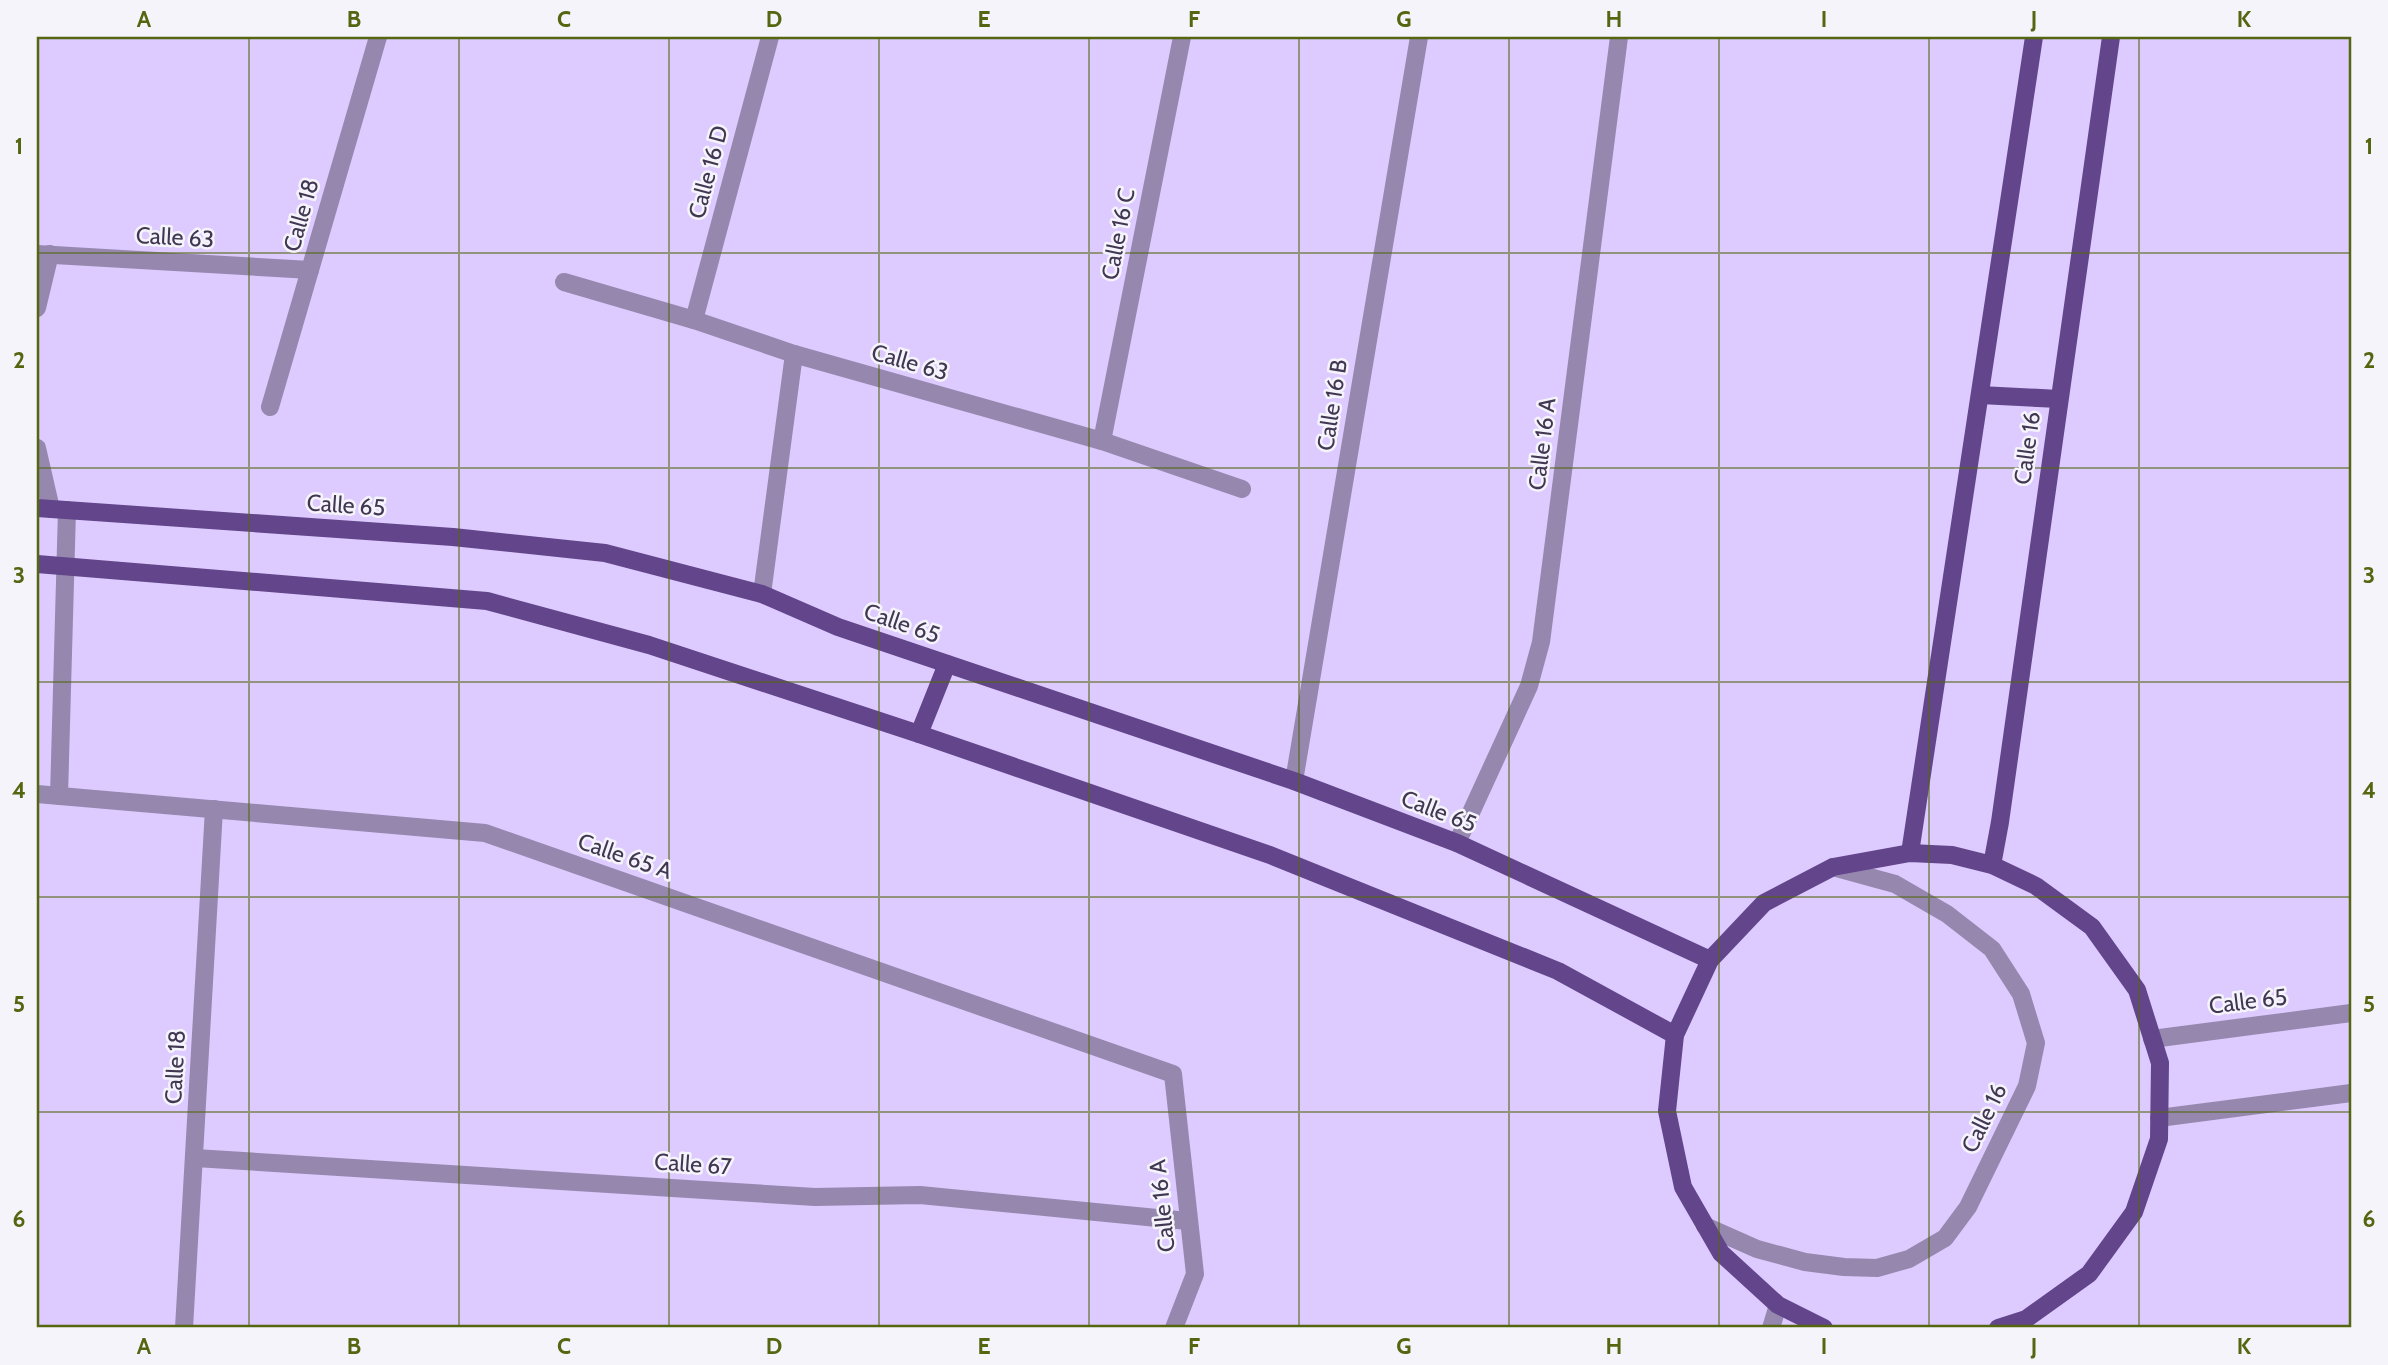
<svg xmlns="http://www.w3.org/2000/svg" width="2388" height="1365" viewBox="0 0 2388 1365" font-family="Cabin,sans-serif">
<rect width="100%" height="100%" fill="#ddcaff"/>
<g fill="none" stroke-linecap="round" stroke-linejoin="round">
<g stroke="#9587ae" stroke-width="18">
<polyline points="37,254 310,270"/>
<polyline points="564,282 694,320 794,354 1102,441 1242,489"/>
<polyline points="37,308 50,254"/>
<polyline points="694,320 770,37"/>
<polyline points="270,407 378,37"/>
<polyline points="1102,441 1182,37"/>
<polyline points="37,448 51,509"/>
<polyline points="762,594 794,354"/>
<polyline points="1294,781 1419,37"/>
<polyline points="37,794 485,833 1173,1074 1195,1274 1174,1328"/>
<polyline points="59,796 67,510"/>
<polyline points="1457,843 1529,686 1541,642 1619,37"/>
<polyline points="2152,1039 2351,1013"/>
<polyline points="2159,1118 2351,1093"/>
<polyline points="195,1158 815,1197 920,1195 1188,1221"/>
<polyline points="1705,1226 1757,1249 1805,1262 1844,1267 1877,1268 1909,1259 1945,1238 1968,1207 2027,1086 2036,1043 2021,994 1992,949 1947,914 1895,884 1833,867"/>
<polyline points="184,1328 214,809"/>
<polyline points="1771,1328 1778,1305"/>
</g>
<g stroke="#62458a" stroke-width="18">
<polyline points="1980,395 2059,399"/>
<polyline points="37,508 453,537 605,553 762,594 838,627 1294,781 1457,843 1710,960"/>
<polyline points="37,564 487,601 649,645 919,734 1270,855 1558,971 1675,1035"/>
<polyline points="919,734 947,664"/>
<polyline points="1910,853 2034,37"/>
<polyline points="1992,865 2000,822 2111,37"/>
<polyline points="1824,1328 1778,1305 1721,1253 1683,1187 1667,1111 1675,1035 1710,960 1764,903 1833,867 1910,853 1952,855 1992,865 2036,886 2092,927 2137,990 2160,1063 2159,1139 2134,1212 2089,1274 2026,1319 1998,1328"/>
</g>
</g>
<path fill="none" stroke="#546610" stroke-width="2" stroke-opacity="0.55" d="M 249,37 L 249,1328M 459,37 L 459,1328M 669,37 L 669,1328M 879,37 L 879,1328M 1089,37 L 1089,1328M 1299,37 L 1299,1328M 1509,37 L 1509,1328M 1719,37 L 1719,1328M 1929,37 L 1929,1328M 2139,37 L 2139,1328M 37,253 L 2351,253M 37,468 L 2351,468M 37,682 L 2351,682M 37,897 L 2351,897M 37,1112 L 2351,1112"/>
<g text-anchor="middle" stroke-width="5" stroke-linejoin="round" paint-order="stroke">
<g font-size="23" fill="#413752" stroke="#f6f4fb">
<text transform="translate(708 172) rotate(-75)" y="8">Calle 16 D</text>
<text transform="translate(301 215) rotate(-74)" y="8">Calle 18</text>
<text transform="translate(1118 234) rotate(-79)" y="8">Calle 16 C</text>
<text transform="translate(175 237) rotate(3)" y="8">Calle 63</text>
<text transform="translate(910 362) rotate(16)" y="8">Calle 63</text>
<text transform="translate(1332 405) rotate(-81)" y="8">Calle 16 B</text>
<text transform="translate(1542 444) rotate(-83)" y="8">Calle 16 A</text>
<text transform="translate(2027 448) rotate(-82)" y="8">Calle 16</text>
<text transform="translate(346 505) rotate(4)" y="8">Calle 65</text>
<text transform="translate(902 623) rotate(19)" y="8">Calle 65</text>
<text transform="translate(1439 811) rotate(21)" y="8">Calle 65</text>
<text transform="translate(625 856) rotate(19)" y="8">Calle 65 A</text>
<text transform="translate(2248 1001) rotate(-7)" y="8">Calle 65</text>
<text transform="translate(175 1067) rotate(-87)" y="8">Calle 18</text>
<text transform="translate(1984 1118) rotate(-64)" y="8">Calle 16</text>
<text transform="translate(693 1164) rotate(4)" y="8">Calle 67</text>
<text transform="translate(1162 1206) rotate(-96)" y="8">Calle 16 A</text>
</g>
</g>
<rect width="2388" height="1365" fill="none" stroke="#f6f4fb" stroke-width="77"/>
<rect x="38" y="38" width="2312" height="1288" fill="none" stroke="#546610" stroke-width="2.5"/>
<g font-size="23" text-anchor="middle" font-weight="bold" fill="#546610">
<text x="144" y="27">A</text>
<text x="354" y="27">B</text>
<text x="564" y="27">C</text>
<text x="774" y="27">D</text>
<text x="984" y="27">E</text>
<text x="1194" y="27">F</text>
<text x="1404" y="27">G</text>
<text x="1614" y="27">H</text>
<text x="1824" y="27">I</text>
<text x="2034" y="27">J</text>
<text x="2244" y="27">K</text>
<text x="19" y="154">1</text>
<text x="2369" y="154">1</text>
<text x="19" y="368">2</text>
<text x="2369" y="368">2</text>
<text x="19" y="583">3</text>
<text x="2369" y="583">3</text>
<text x="19" y="798">4</text>
<text x="2369" y="798">4</text>
<text x="19" y="1012">5</text>
<text x="2369" y="1012">5</text>
<text x="19" y="1227">6</text>
<text x="2369" y="1227">6</text>
<text x="144" y="1354">A</text>
<text x="354" y="1354">B</text>
<text x="564" y="1354">C</text>
<text x="774" y="1354">D</text>
<text x="984" y="1354">E</text>
<text x="1194" y="1354">F</text>
<text x="1404" y="1354">G</text>
<text x="1614" y="1354">H</text>
<text x="1824" y="1354">I</text>
<text x="2034" y="1354">J</text>
<text x="2244" y="1354">K</text>
</g>
</svg>
